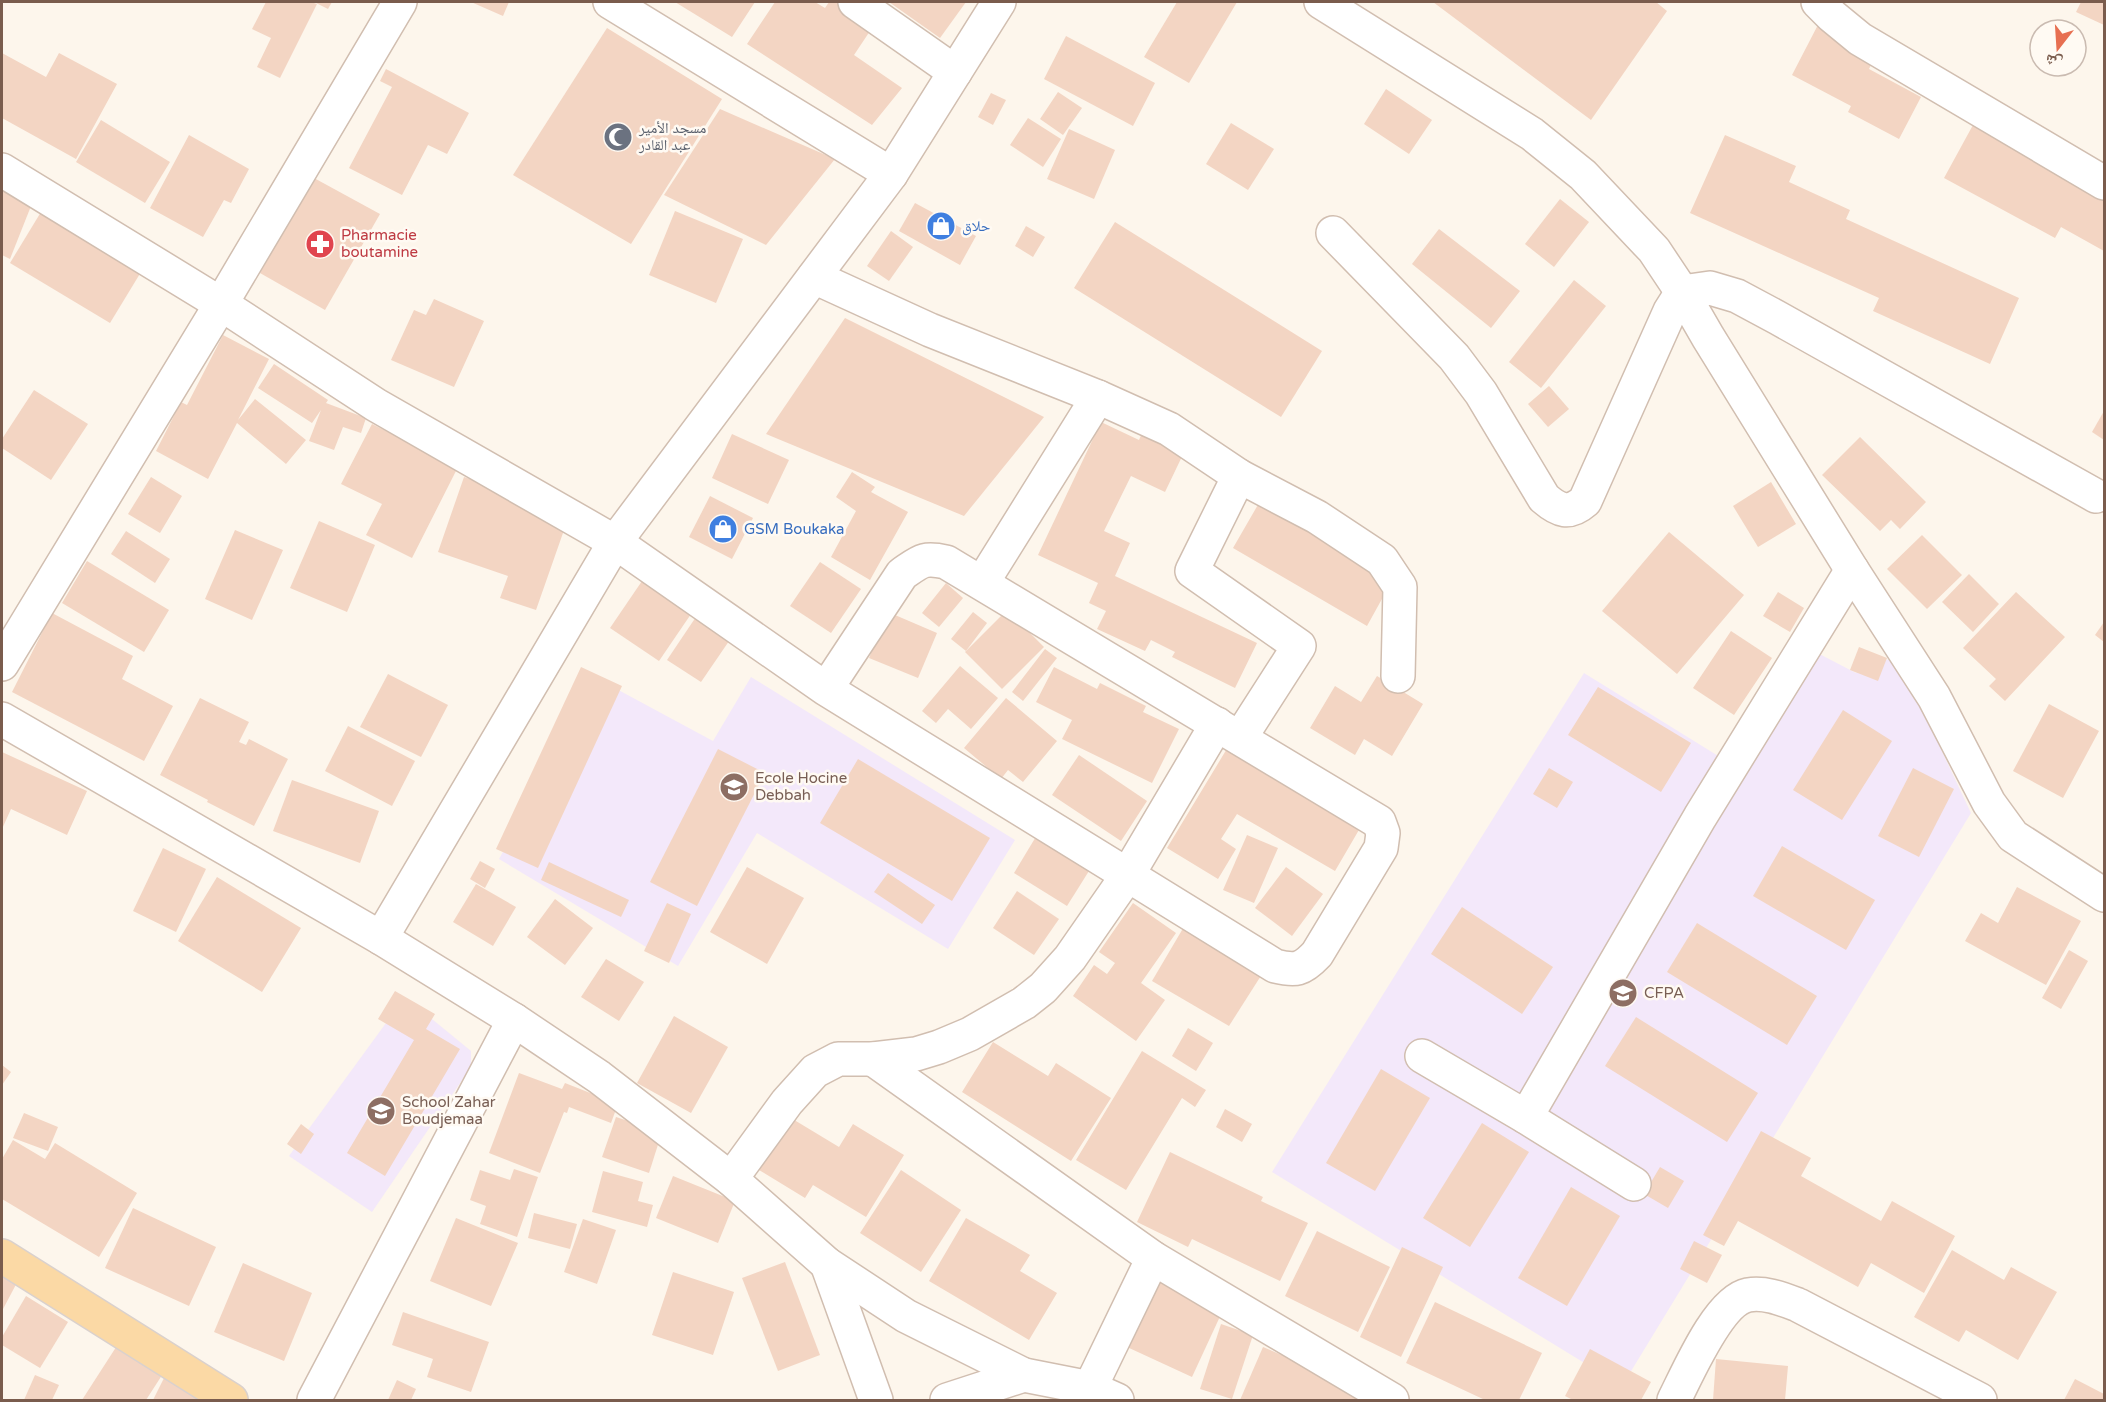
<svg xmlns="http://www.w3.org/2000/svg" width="2106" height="1402" viewBox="0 0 2106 1402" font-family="'Varela Round','Noto Naskh Arabic',sans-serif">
<rect width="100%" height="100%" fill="#fdf6ec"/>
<g fill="#f3e8fa">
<polygon points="1804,646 1856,673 1872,657 1900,662 1971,813 1622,1386 1272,1172 1584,673 1728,762"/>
<polygon points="751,677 1015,840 948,949 757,833 678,966 499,859 598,679 713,741"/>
<polygon points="405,997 471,1051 471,1067 372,1212 289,1156"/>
</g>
<g fill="#f3d5c3">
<polygon points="266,2 311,2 317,4 280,78 257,67 271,38 252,29"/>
<polygon points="314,2 332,2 328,9"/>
<polygon points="471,2 509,2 503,16"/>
<polygon points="675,2 755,2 732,37"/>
<polygon points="775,2 815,2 825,8 829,2 851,2 878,19 854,55 902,88 872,125 747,44"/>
<polygon points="889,2 966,2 940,38"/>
<polygon points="1177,2 1237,2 1189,83 1144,57"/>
<polygon points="1433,2 1656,2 1667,11 1591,120"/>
<polygon points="2081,2 2104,2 2104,25 2076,12"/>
<polygon points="1821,19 1879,49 1869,69 1921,97 1899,139 1848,112 1851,106 1792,75"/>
<polygon points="607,28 722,99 631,244 513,175"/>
<polygon points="1066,36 1155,83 1133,126 1044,79"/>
<polygon points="2,53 46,77 59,53 117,84 76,159 2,118"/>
<polygon points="386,69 469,113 447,154 428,145 402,195 349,168 392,87 380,81"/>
<polygon points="1386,89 1432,120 1409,154 1364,124"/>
<polygon points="1058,92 1082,108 1063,135 1040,119"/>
<polygon points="991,93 1006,100 993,125 978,117"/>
<polygon points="720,109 835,159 766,245 664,195"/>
<polygon points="1979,114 2104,181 2104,251 2061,227 2055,238 1944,178"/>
<polygon points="1028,118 1061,139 1043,167 1010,145"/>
<polygon points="101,120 170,162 145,203 76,162"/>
<polygon points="1231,123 1274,149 1248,190 1206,164"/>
<polygon points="1069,129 1115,150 1094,199 1047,179"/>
<polygon points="189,135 249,169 231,203 224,200 203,237 150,208"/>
<polygon points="1725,135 1796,166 1789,182 1850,210 1846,219 2019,298 1990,364 1873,311 1879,298 1690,213"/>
<polygon points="314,178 380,214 325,310 260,273"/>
<polygon points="2,189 33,201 10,259 2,255"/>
<polygon points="1560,199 1589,222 1554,267 1525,244"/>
<polygon points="915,203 976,236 960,265 899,231"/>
<polygon points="675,211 743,239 716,303 649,275"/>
<polygon points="41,212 141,272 110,323 10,263"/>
<polygon points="1115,222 1322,351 1281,417 1074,288"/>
<polygon points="1026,226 1045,237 1033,257 1015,246"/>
<polygon points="1439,229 1520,291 1491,328 1412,264"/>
<polygon points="891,231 913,247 889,281 867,266"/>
<polygon points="1574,280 1606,306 1541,388 1509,362"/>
<polygon points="434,299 484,321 454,387 391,360 414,310 426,315"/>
<polygon points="845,318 1044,417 964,516 766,434"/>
<polygon points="223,335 269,359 238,420 255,399 306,440 286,464 237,423 208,479 156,451 181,402 187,405"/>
<polygon points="274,364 328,400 326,403 366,418 361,433 343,427 334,450 309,441 321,410 312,423 258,388"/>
<polygon points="1549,386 1569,409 1548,427 1528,404"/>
<polygon points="34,390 88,424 51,480 2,448 2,439"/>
<polygon points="2104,411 2104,440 2092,432"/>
<polygon points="1101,422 1139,440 1146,424 1188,444 1165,492 1131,476 1104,531 1130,543 1115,576 1257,643 1235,688 1172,657 1175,652 1151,640 1145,651 1097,629 1106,611 1089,603 1098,583 1038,555"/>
<polygon points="372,424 458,467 412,558 366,535 382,504 341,484"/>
<polygon points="732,434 789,460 768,504 712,478"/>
<polygon points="1860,437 1926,502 1900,529 1891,520 1880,531 1822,475"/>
<polygon points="852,472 875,487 871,492 908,512 870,580 831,557 856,511 836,497"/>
<polygon points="151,477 182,496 160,533 128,514"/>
<polygon points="464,477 570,513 536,610 500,598 508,576 438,552"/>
<polygon points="1771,482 1796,524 1758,547 1733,506"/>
<polygon points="710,496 753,518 732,559 689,537"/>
<polygon points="1263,496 1380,571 1374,580 1388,588 1367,626 1233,548"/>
<polygon points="319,521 375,545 347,612 290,588"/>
<polygon points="235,530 283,550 252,620 205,599"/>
<polygon points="126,531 170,559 155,583 111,554"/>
<polygon points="1669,532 1744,595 1677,674 1602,611"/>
<polygon points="1922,535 1962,575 1927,609 1887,569"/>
<polygon points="657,559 706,592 659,661 610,628"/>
<polygon points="87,561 169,610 144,652 62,603"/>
<polygon points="820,562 861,589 831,633 790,606"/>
<polygon points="1969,574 1999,604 1973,632 1942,602"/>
<polygon points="946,583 963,598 939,627 922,613"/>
<polygon points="1778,592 1804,608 1790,632 1763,616"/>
<polygon points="2016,592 2065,637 2005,701 1989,686 1996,679 1963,648"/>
<polygon points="706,602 740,625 701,682 667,660"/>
<polygon points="1007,610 1044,647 1002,689 965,652"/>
<polygon points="888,612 937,633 918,678 869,658"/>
<polygon points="973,612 987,623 966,651 951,639"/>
<polygon points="52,613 133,656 122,679 173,706 144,761 12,692"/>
<polygon points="2104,622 2104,642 2095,635"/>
<polygon points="1731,631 1772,658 1734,715 1693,688"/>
<polygon points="1859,647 1887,658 1878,681 1850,670"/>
<polygon points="1045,649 1057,658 1023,701 1012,692"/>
<polygon points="960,666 998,698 971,729 948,709 936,723 922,711"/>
<polygon points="581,667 622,686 538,868 496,849"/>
<polygon points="1054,667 1097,689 1100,683 1146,706 1143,712 1179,729 1152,783 1062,739 1072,720 1036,702"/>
<polygon points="388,674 448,705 421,757 360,727"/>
<polygon points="1377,676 1423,704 1392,756 1364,739 1355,755 1310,728 1335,686 1361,702"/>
<polygon points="1598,687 1691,743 1661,792 1568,735"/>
<polygon points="200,698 249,722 239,742 246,745 249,739 288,759 254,826 207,802 208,800 160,775"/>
<polygon points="1006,698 1057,741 1023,782 1008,770 1001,779 964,748"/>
<polygon points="2049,704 2099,731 2063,798 2013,771"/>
<polygon points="1843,710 1892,741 1842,820 1793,790"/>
<polygon points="348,726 415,761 392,806 325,771"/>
<polygon points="1228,747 1370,811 1335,871 1237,814 1221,839 1236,849 1218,879 1167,848"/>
<polygon points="718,749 765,773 697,906 650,882"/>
<polygon points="2,752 87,791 67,835 11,809 2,829"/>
<polygon points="1079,755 1147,801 1121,841 1052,795"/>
<polygon points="858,759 990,838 952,901 820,823"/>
<polygon points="1549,768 1573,782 1557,808 1533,794"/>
<polygon points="1913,768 1954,789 1919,857 1878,836"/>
<polygon points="292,780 379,811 360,863 273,831"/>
<polygon points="1040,830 1094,863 1067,906 1014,873"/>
<polygon points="1247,835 1278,848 1254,903 1223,890"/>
<polygon points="1782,846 1875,900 1846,950 1753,896"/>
<polygon points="163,848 206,869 176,932 133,911"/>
<polygon points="480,861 495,869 485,888 470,879"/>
<polygon points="549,862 629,900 621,917 541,880"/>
<polygon points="747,867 804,898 767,964 710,932"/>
<polygon points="1286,867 1323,894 1292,936 1255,908"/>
<polygon points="888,873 935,905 922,924 874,892"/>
<polygon points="217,877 301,928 262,992 178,941"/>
<polygon points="476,884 516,907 493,946 453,922"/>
<polygon points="2017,887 2081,921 2046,985 1965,941 1981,913 1998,923"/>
<polygon points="1017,891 1059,919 1034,955 993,928"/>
<polygon points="555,899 593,928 565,965 527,937"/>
<polygon points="667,903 691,914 669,963 644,951"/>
<polygon points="1133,903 1176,933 1141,983 1165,1000 1136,1041 1073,996 1094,965 1107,974 1115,963 1099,952"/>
<polygon points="1462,907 1553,967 1522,1014 1431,954"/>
<polygon points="1697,923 1817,996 1787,1045 1667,972"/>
<polygon points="1185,925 1264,971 1229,1026 1152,981"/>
<polygon points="2069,950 2088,961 2061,1009 2042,998"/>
<polygon points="606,959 644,982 619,1021 581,997"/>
<polygon points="395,991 435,1014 426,1029 460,1049 385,1176 347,1153 414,1040 378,1019"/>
<polygon points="674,1016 728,1047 691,1113 637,1083"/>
<polygon points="1636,1017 1758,1093 1727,1142 1605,1066"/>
<polygon points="1188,1028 1213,1043 1196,1071 1172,1056"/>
<polygon points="993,1042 1048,1076 1056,1063 1111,1098 1071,1161 962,1092"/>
<polygon points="1142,1051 1206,1090 1195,1107 1182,1098 1126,1190 1076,1160"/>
<polygon points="2,1065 11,1072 2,1085"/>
<polygon points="1381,1069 1430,1098 1375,1191 1326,1163"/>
<polygon points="519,1073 562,1089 565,1083 618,1104 611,1123 569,1107 567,1113 564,1112 540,1173 489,1153"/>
<polygon points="1225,1109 1252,1124 1242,1142 1216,1127"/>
<polygon points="24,1113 58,1127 48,1151 13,1138"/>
<polygon points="786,1115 839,1147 853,1124 904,1155 866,1217 813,1185 805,1198 754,1167"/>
<polygon points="616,1117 662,1132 649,1173 602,1157"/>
<polygon points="1482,1123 1529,1152 1470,1247 1423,1218"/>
<polygon points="301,1124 314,1134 301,1154 287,1144"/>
<polygon points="1761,1131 1811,1158 1801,1176 1881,1221 1892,1201 1955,1236 1924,1293 1871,1263 1858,1287 1738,1221 1724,1246 1703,1235"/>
<polygon points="13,1140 45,1159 55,1143 137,1193 99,1257 2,1199 2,1159"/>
<polygon points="1170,1152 1263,1197 1261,1201 1308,1223 1280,1281 1192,1239 1188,1247 1137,1222"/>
<polygon points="1660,1167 1684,1181 1668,1208 1644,1194"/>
<polygon points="514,1169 538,1177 517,1237 480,1224 486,1206 470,1200 480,1170 510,1180"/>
<polygon points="901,1170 961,1210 921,1272 860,1233"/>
<polygon points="603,1171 643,1182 638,1201 653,1205 647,1227 592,1212"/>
<polygon points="673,1176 735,1201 718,1243 656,1218"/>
<polygon points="1571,1187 1620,1216 1567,1306 1518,1278"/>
<polygon points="133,1208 216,1247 189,1306 105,1268"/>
<polygon points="534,1213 577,1224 570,1249 528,1238"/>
<polygon points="456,1218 518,1243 491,1306 430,1281"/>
<polygon points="966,1218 1030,1255 1020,1271 1057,1293 1029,1340 929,1281"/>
<polygon points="583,1219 616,1230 597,1284 564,1272"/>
<polygon points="1317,1231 1390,1267 1358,1332 1285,1296"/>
<polygon points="1694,1241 1722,1255 1707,1283 1680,1269"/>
<polygon points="1402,1247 1443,1267 1401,1357 1360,1337"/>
<polygon points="1952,1250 2004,1280 2011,1267 2057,1292 2018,1360 1966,1330 1959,1342 1914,1317"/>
<polygon points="785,1262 820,1355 778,1371 742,1278"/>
<polygon points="243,1263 312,1293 284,1361 214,1332"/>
<polygon points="2,1265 21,1275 2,1311"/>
<polygon points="673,1272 734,1292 713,1355 652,1335"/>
<polygon points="1159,1280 1223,1310 1192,1377 1127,1347"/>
<polygon points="26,1296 68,1322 40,1368 2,1345 2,1337"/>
<polygon points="1435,1302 1542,1353 1519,1400 1485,1400 1406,1363"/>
<polygon points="403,1312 489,1342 471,1392 427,1377 433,1359 392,1345"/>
<polygon points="1221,1324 1253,1335 1232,1399 1200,1389"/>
<polygon points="120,1341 166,1369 146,1400 82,1400"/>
<polygon points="1263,1347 1373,1394 1371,1400 1240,1400"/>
<polygon points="1590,1349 1651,1382 1641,1400 1573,1400 1565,1396"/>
<polygon points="1716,1359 1788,1366 1785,1400 1713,1400"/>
<polygon points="35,1375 59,1385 52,1400 24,1400"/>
<polygon points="165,1376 206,1400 153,1400"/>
<polygon points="2075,1379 2104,1394 2104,1400 2064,1400"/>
<polygon points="397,1380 416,1389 411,1400 388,1400"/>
</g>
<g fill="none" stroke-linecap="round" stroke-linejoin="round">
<g stroke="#d1beb0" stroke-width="36">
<g id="minor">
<polyline points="610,2 891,174"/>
<polyline points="855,2 955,72"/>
<polyline points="1321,2 1532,134 1583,175 1654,250 1682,292 1708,337 1852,570 1934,697 1989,803 2013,836 2104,895"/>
<polyline points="1818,2 1832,16 1860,39 2104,183"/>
<path d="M 2,170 L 221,304 L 376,405 L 615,542 L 826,689 L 1275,966 C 1296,971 1302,970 1317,954 L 1381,848 L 1383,833 L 1379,822 L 946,562 C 923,557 921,561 902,574 L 826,689"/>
<path d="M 1333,233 L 1454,357 L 1481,393 L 1544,498 C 1559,511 1569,515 1585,501 L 1670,311 L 1682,292 L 1710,288 L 1737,296 L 1778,318 L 2096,496"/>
<polyline points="814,277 930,330 1098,397 1169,429 1239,476 1317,517 1382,560 1400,587 1398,676"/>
<polyline points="1239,476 1192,571 1299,646 1240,738"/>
<polyline points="982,583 1098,397"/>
<polyline points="2,664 221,304 400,2"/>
<polyline points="2,719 381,938 514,1020 599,1077 731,1179 827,1264 906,1316 1024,1375 1090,1388 1117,1400"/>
<polyline points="381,938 615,542 891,174 999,2"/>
<polyline points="1422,1056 1526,1117 1634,1184"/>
<polyline points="873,1059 1153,1258 1392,1400"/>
<polyline points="1526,1117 1700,817 1852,570"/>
<polyline points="731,1179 787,1102 815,1071 838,1059 873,1059 916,1054 939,1047 970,1034 1024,1003 1043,988 1070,958 1127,876 1217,724"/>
<polyline points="827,1264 876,1400"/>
<polyline points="1090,1388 1153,1258"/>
<polyline points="314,1400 514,1020"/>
<polyline points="947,1400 1024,1375"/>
<path d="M 1674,1400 C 1687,1375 1718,1301 1748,1295 C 1765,1292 1782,1299 1798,1305 L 1980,1400"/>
</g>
</g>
<g stroke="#dad1cd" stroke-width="36">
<polyline id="major" points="2,1256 231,1400"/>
</g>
<use href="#minor" stroke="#fff" stroke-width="33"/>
<use href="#major" stroke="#fbd9a5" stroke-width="33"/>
</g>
<defs>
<g id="mosque-disc" transform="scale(1.5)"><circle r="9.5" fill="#6b7280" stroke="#fffaf3"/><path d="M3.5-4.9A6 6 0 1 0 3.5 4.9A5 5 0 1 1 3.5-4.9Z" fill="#fff"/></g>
<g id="shop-disc" transform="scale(1.5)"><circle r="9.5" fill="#3f7fe0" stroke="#fffaf3"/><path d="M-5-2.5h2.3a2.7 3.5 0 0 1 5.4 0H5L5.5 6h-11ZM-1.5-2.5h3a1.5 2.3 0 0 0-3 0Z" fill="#fff"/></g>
<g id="pharmacy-disc" transform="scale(1.5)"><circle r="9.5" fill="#e0444e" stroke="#fffaf3"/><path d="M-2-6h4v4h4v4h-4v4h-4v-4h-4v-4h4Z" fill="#fff"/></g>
<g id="school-disc" transform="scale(1.5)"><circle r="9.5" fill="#8d6e63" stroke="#fffaf3"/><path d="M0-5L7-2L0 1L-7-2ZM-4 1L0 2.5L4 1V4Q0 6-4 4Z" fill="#fff"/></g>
<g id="university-disc" transform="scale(1.5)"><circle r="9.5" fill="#8d6e63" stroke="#fffaf3"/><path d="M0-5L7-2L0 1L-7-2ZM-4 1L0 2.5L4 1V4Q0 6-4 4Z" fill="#fff"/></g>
</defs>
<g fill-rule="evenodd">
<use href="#mosque-disc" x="618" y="137"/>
<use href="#shop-disc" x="941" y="226"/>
<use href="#pharmacy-disc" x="320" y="244"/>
<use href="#shop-disc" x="723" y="529"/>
<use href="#school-disc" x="734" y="787"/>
<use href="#university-disc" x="1623" y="993"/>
<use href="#school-disc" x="381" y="1111"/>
</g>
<g text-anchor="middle" stroke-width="5" stroke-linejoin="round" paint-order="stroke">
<g font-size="15" fill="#5b616d" stroke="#fffaf3" text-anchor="start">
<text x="639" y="133">مسجد الأمير<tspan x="639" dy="17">عبد القادر</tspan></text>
</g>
<g font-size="15" fill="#366cbe" stroke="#fffaf3" text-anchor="start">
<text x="962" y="231">حلاق</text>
<text x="744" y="534">GSM Boukaka</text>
</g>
<g font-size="15" fill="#be3a42" stroke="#fffaf3" text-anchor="start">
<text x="341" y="240">Pharmacie<tspan x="341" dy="17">boutamine</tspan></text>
</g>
<g font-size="15" fill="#785e54" stroke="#fffaf3" text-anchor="start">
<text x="755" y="783">Ecole Hocine<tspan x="755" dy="17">Debbah</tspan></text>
<text x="1644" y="998">CFPA</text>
<text x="402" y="1107">School Zahar<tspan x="402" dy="17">Boudjemaa</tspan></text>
</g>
</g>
<rect width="2106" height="1402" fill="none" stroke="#7a5c4d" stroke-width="6"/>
<g transform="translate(2058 48) rotate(197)"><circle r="28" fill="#fffaf3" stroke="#cabbb1" stroke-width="1.5"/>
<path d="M0-4.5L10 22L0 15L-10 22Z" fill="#e76f51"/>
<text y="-9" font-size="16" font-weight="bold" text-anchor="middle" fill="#7a5c4d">ش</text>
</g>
</svg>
